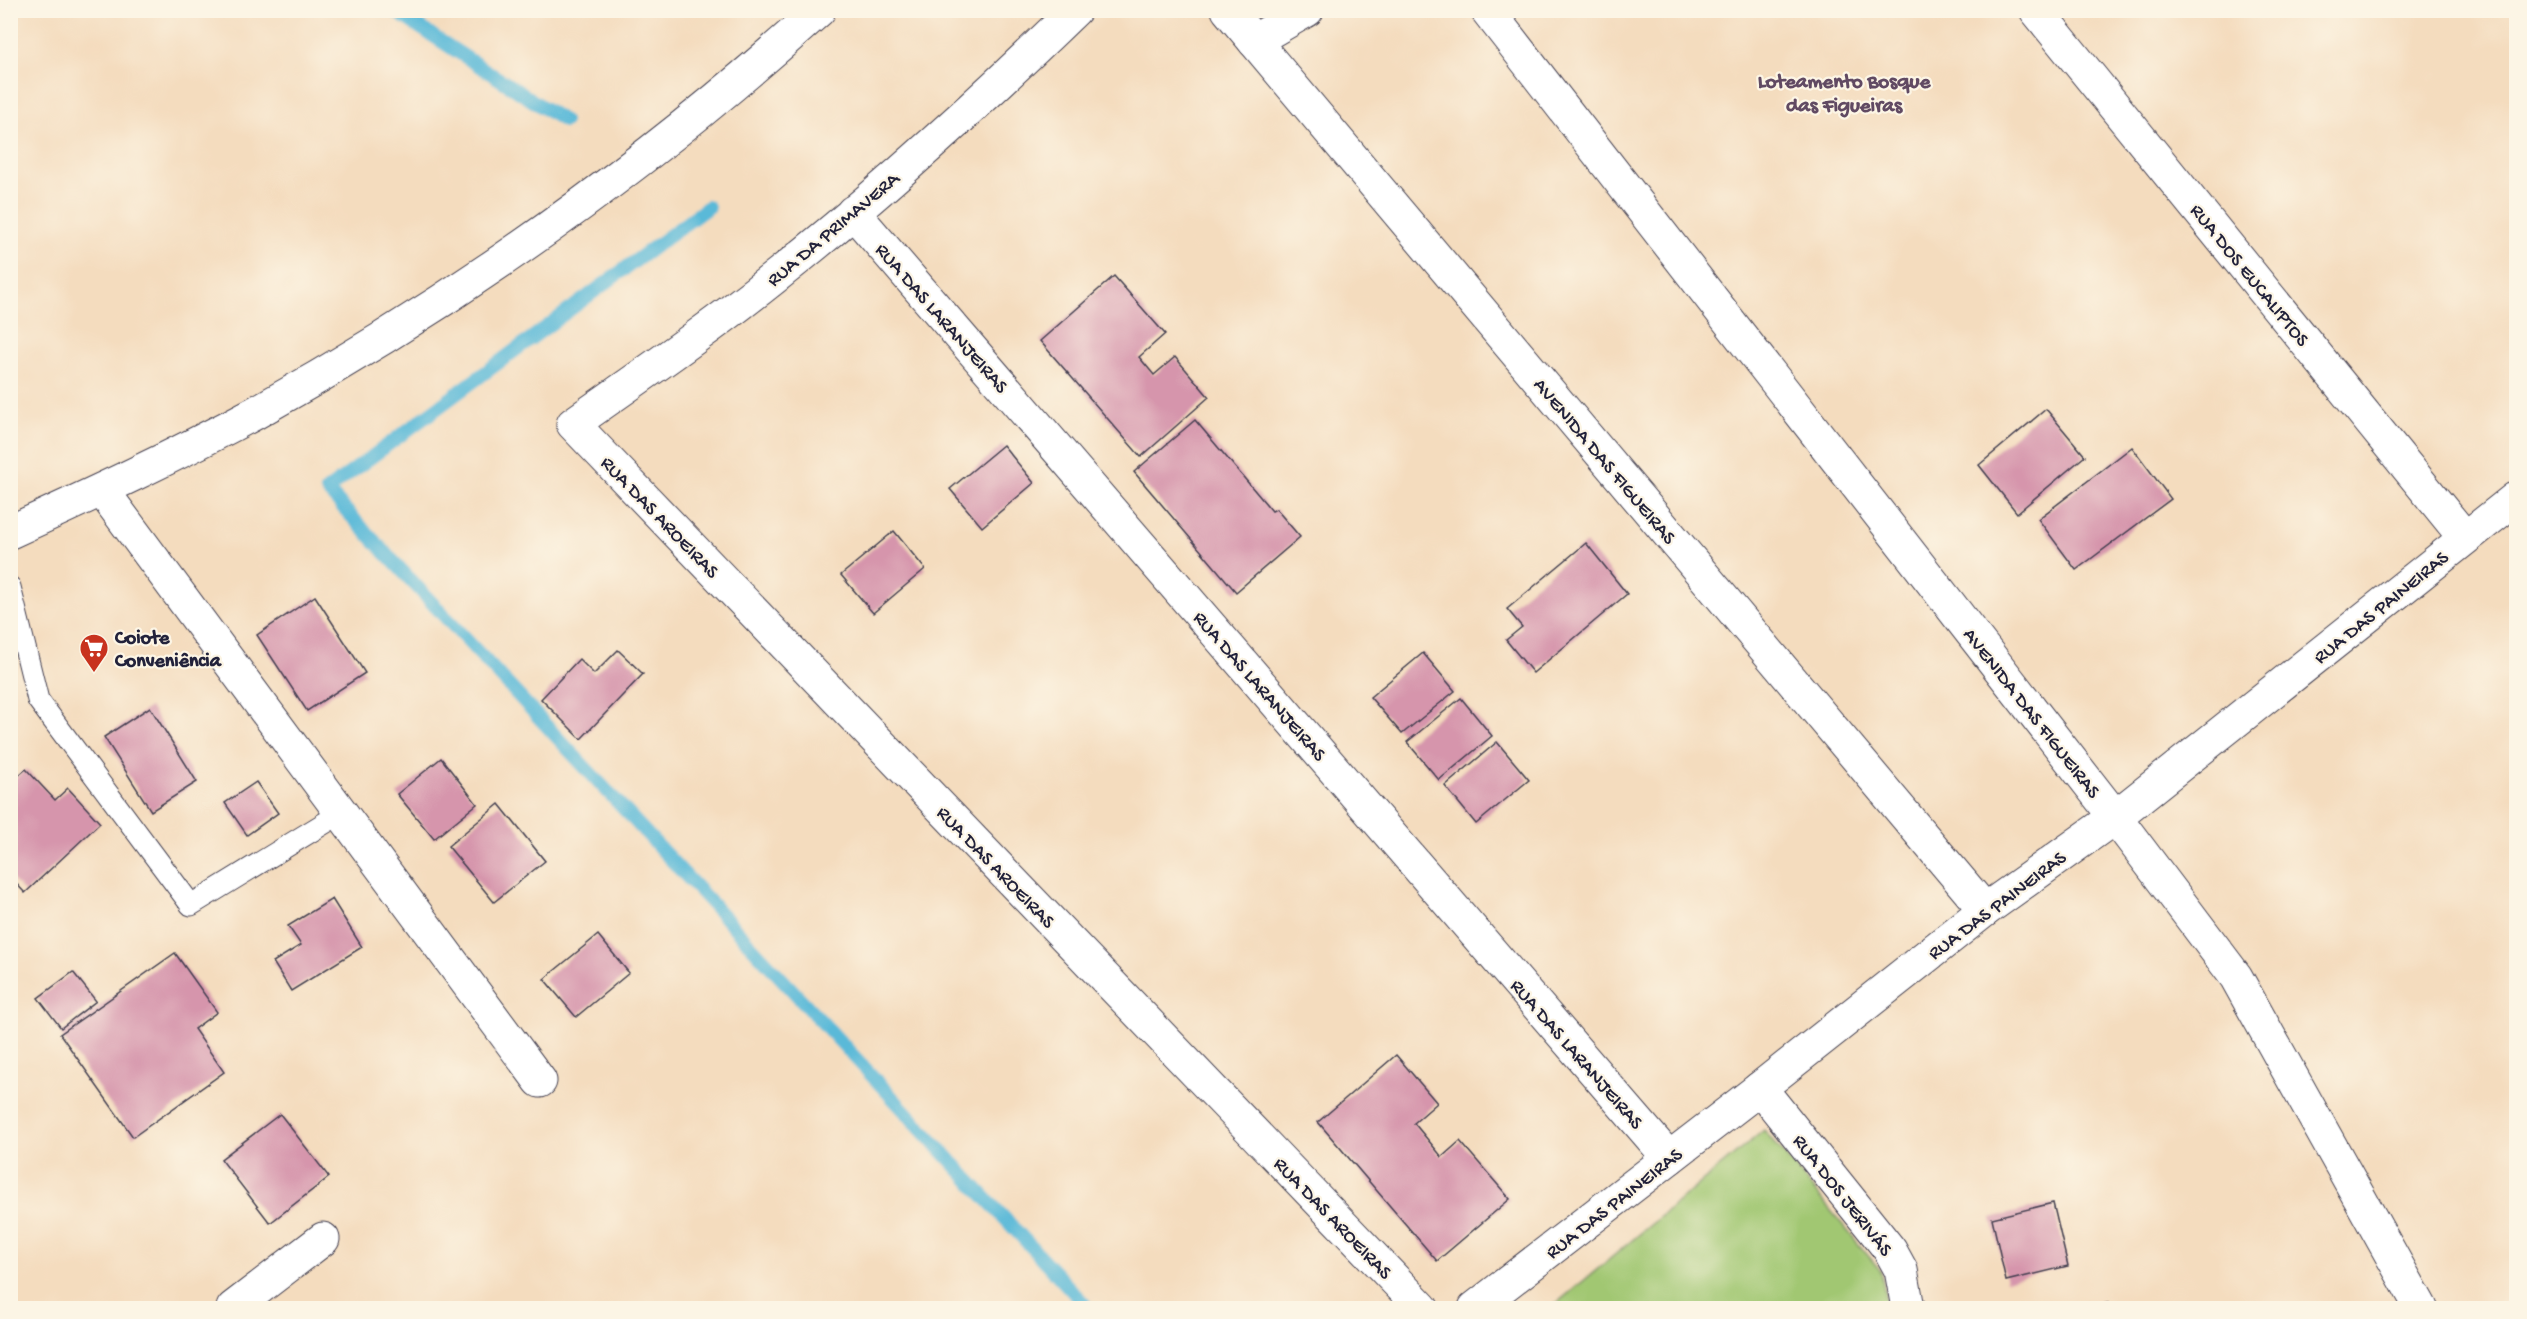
<svg xmlns="http://www.w3.org/2000/svg" width="2527" height="1319" viewBox="0 0 2527 1319" font-family="'Gochi Hand',sans-serif">
<rect width="100%" height="100%" fill="#fcf5e5"/>
<filter id="ink" filterUnits="userSpaceOnUse"><feTurbulence type="fractalNoise" baseFrequency=".0167" numOctaves="2"/><feDisplacementMap in="SourceGraphic" scale="12" xChannelSelector="R" yChannelSelector="G"/><feConvolveMatrix kernelMatrix="1 2 1 2 8 2 1 2 1" color-interpolation-filters="sRGB"/></filter>
<filter id="wash" filterUnits="userSpaceOnUse"><feTurbulence type="fractalNoise" baseFrequency=".008" numOctaves="4" result="noise"/><feDisplacementMap in="SourceGraphic" scale="24" xChannelSelector="R" yChannelSelector="G"/><feGaussianBlur stdDeviation="1.35" result="paint"/><feColorMatrix in="noise" values="0 0 0 0 0 0 0 0 0 0 0 0 0 0 0 0 0 1.4 0 .05"/><feComposite in="paint" operator="in"/></filter>
<g filter="url(#wash)">
<rect width="100%" height="100%" fill="#f4dcbe"/>
<polygon fill="#a1c772" stroke="#627456" stroke-width="1.5" points="1764,1130 1881,1271 1887,1308 1551,1308"/>
<g fill="none" stroke-linecap="round" stroke-linejoin="round">
<g stroke="#5ab9d8" stroke-width="14">
<polyline points="393,10 564,121"/>
<polyline points="708,207 327,490 1088,1308"/>
</g>
</g>
<g id="blocks">
<g fill="#d695ac">
<polygon points="1114,276 1165,334 1139,357 1154,375 1175,357 1209,397 1141,457 1040,341"/>
<polygon points="2046,409 2085,456 2017,513 1979,465"/>
<polygon points="1195,420 1272,511 1276,509 1300,537 1236,592 1134,472"/>
<polygon points="1003,445 1034,483 982,527 950,489"/>
<polygon points="2132,447 2171,499 2076,570 2038,519"/>
<polygon points="894,531 925,569 873,613 841,575"/>
<polygon points="1586,543 1627,594 1533,673 1506,640 1522,627 1507,609"/>
<polygon points="315,596 365,673 307,711 257,635"/>
<polygon points="618,650 643,674 581,739 541,699 579,659 594,674"/>
<polygon points="1423,653 1455,691 1402,734 1370,697"/>
<polygon points="1461,698 1492,736 1439,780 1407,742"/>
<polygon points="150,707 197,782 151,811 104,737"/>
<polygon points="1497,742 1529,780 1476,824 1445,786"/>
<polygon points="441,758 477,804 434,839 397,794"/>
<polygon points="26,769 55,800 68,788 100,823 25,893 10,877 10,783"/>
<polygon points="256,782 278,813 247,835 225,803"/>
<polygon points="499,804 545,861 494,902 448,846"/>
<polygon points="332,899 362,947 291,991 273,962 301,945 288,926"/>
<polygon points="598,935 629,973 576,1017 544,979"/>
<polygon points="175,953 217,1012 194,1029 224,1072 133,1137 60,1034"/>
<polygon points="73,972 96,1001 61,1028 38,998"/>
<polygon points="1396,1055 1437,1103 1414,1123 1442,1157 1460,1141 1510,1199 1437,1261 1318,1122"/>
<polygon points="280,1114 329,1177 270,1223 221,1159"/>
<polygon points="2053,1203 2068,1266 2006,1281 1992,1218"/>
<polygon points="2108,1303 2109,1308 2082,1308 2082,1307"/>
</g>
</g>
</g>
<g filter="url(#ink)">
<use href="#blocks" fill-opacity="0" stroke="#423e4f" stroke-width="1.5"/>
<g fill="none" stroke-linecap="round" stroke-linejoin="round">
<g stroke="#423e4f" stroke-width="23">
<polyline id="lane" points="10,587 38,700 191,905 341,813"/>
</g>
<g stroke="#423e4f" stroke-width="35">
<g id="street">
<path d="M 1075,10 C 979,103 880,194 775,277 C 710,329 641,376 573,424 L 1422,1308"/>
<polyline points="1228,10 1985,910"/>
<polyline points="1487,10 2115,817 2236,977 2421,1308"/>
<polyline points="2036,10 2465,538"/>
<polyline points="1254,41 1307,10"/>
<polyline points="853,212 1669,1158"/>
<polyline points="102,490 540,1081"/>
<polyline points="1760,1088 1890,1250 1901,1270 1908,1308"/>
<polyline points="233,1308 323,1239"/>
<polyline points="1475,1308 1760,1088 1985,910 2115,817 2516,498"/>
</g>
</g>
<g stroke="#423e4f" stroke-width="35">
<path id="secondary" d="M 10,532 C 93,494 175,456 255,413 C 458,300 647,166 819,10"/>
</g>
<use href="#lane" stroke="#fff" stroke-width="21"/>
<use href="#street" stroke="#fff" stroke-width="33"/>
<use href="#secondary" stroke="#fff" stroke-width="33"/>
</g>
</g>
<defs>
<g id="supermarket-pin" transform="scale(1.5)"><path d="M0 17L-7.5 6A9.5 9.5 0 1 1 7.5 6Z" fill="#c8321e" stroke="#fcf5e5"/><path d="M-6-5.5h2.5l.6 2H6L4.5 2H-2.5L-4.4-4H-6ZM-1.5 3.2a1.3 1.3 0 1 0 .1 0ZM3 3.2a1.3 1.3 0 1 0 .1 0Z" fill="#fff"/></g>
</defs>
<g fill-rule="evenodd">
<use href="#supermarket-pin" x="94" y="648"/>
</g>
<g text-anchor="middle" stroke-width="4.5" stroke-linejoin="round" paint-order="stroke">
<g font-size="20" fill="#22223b" stroke="#fcf5e5">
<text transform="translate(832 228) rotate(-40)" y="7">RUA DA PRIMAVERA</text>
<text transform="translate(2251 274) rotate(51)" y="7">RUA DOS EUCALIPTOS</text>
<text transform="translate(943 317) rotate(49)" y="7">RUA DAS LARANJEIRAS</text>
<text transform="translate(1606 460) rotate(50)" y="7">AVENIDA DAS FIGUEIRAS</text>
<text transform="translate(661 516) rotate(46)" y="7">RUA DAS AROEIRAS</text>
<text transform="translate(2380 606) rotate(-39)" y="7">RUA DAS PAINEIRAS</text>
<text transform="translate(1261 685) rotate(49)" y="7">RUA DAS LARANJEIRAS</text>
<text transform="translate(2033 712) rotate(52)" y="7">AVENIDA DAS FIGUEIRAS</text>
<text transform="translate(997 866) rotate(46)" y="7">RUA DAS AROEIRAS</text>
<text transform="translate(1996 904) rotate(-37)" y="7">RUA DAS PAINEIRAS</text>
<text transform="translate(1578 1053) rotate(49)" y="7">RUA DAS LARANJEIRAS</text>
<text transform="translate(1844 1194) rotate(52)" y="7">RUA DOS JERIVÁS</text>
<text transform="translate(1613 1202) rotate(-38)" y="7">RUA DAS PAINEIRAS</text>
<text transform="translate(1334 1217) rotate(46)" y="7">RUA DAS AROEIRAS</text>
</g>
<g font-size="20" font-weight="bold" fill="#22223b" stroke="#fcf5e5" text-anchor="start">
<text x="115" y="643">Coiote<tspan x="115" dy="23">Conveniência</tspan></text>
</g>
<g font-size="21" font-weight="bold" fill="#614a63" stroke="#fcf5e5">
<text x="1844" y="87">Loteamento Bosque<tspan x="1844" dy="24">das Figueiras</tspan></text>
</g>
</g>
<rect width="2527" height="1319" fill="none" stroke="#fcf5e5" stroke-width="36"/>
</svg>
